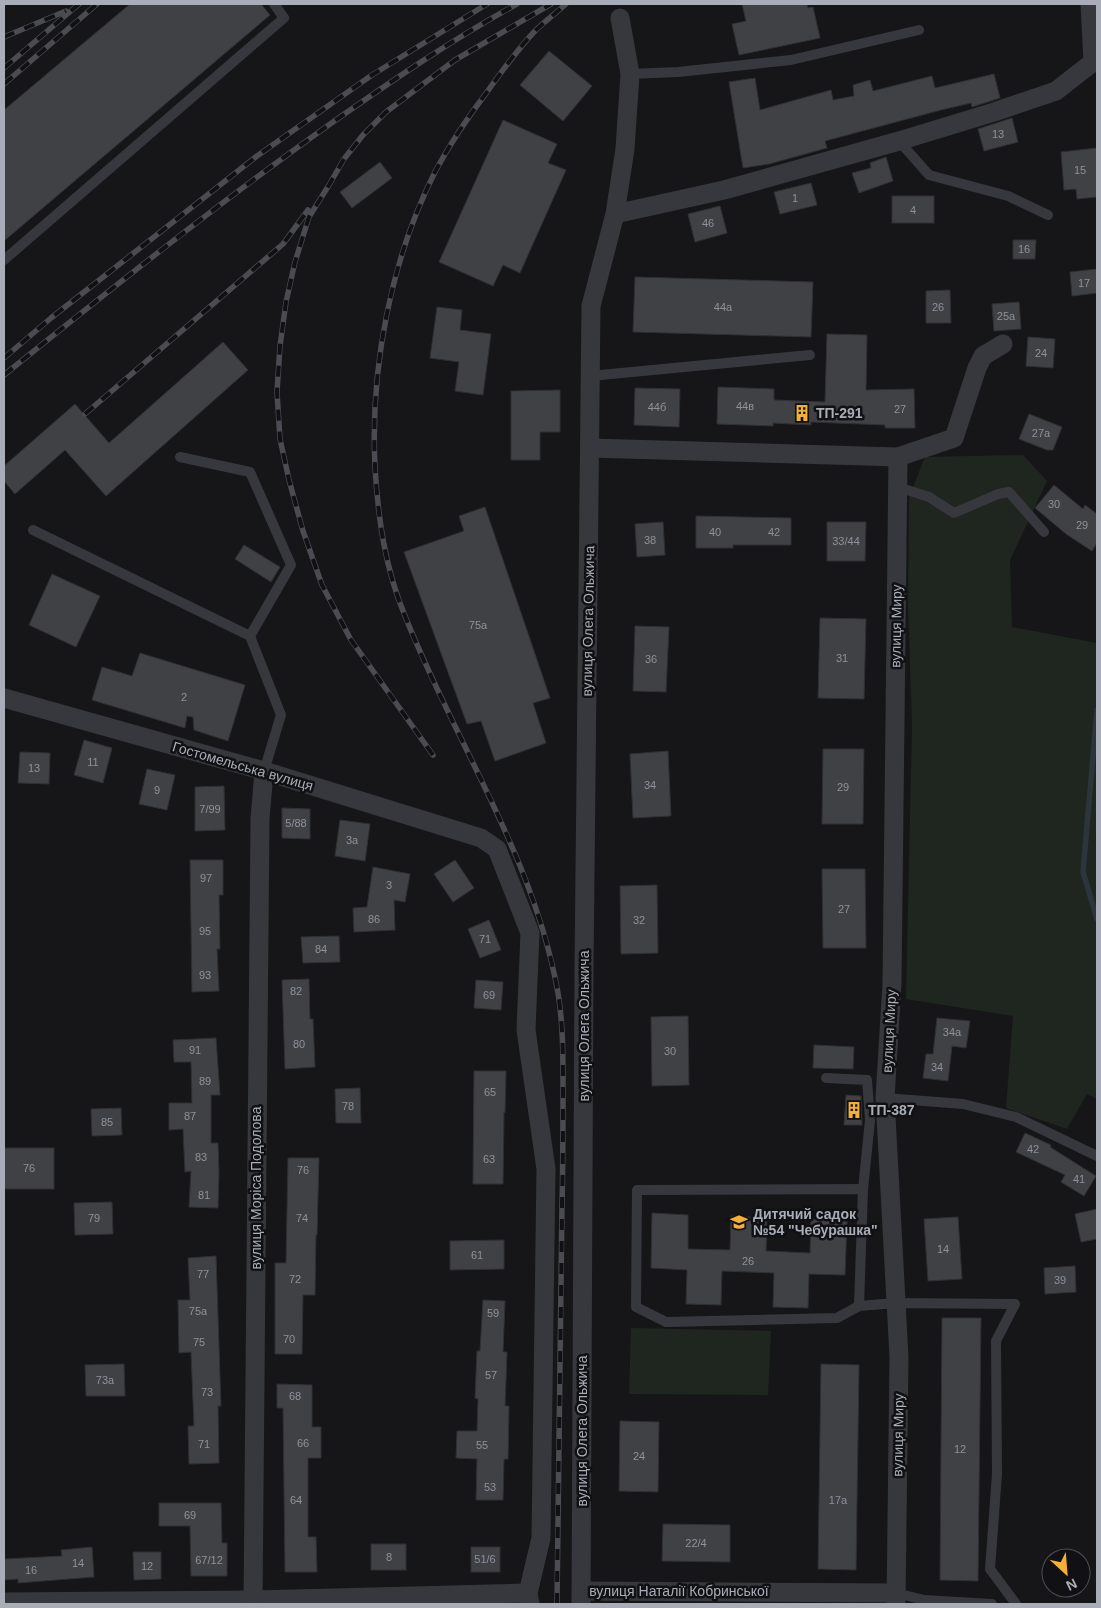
<svg xmlns="http://www.w3.org/2000/svg" width="1101" height="1608" viewBox="0 0 1101 1608" font-family="Helvetica,sans-serif">
<rect width="100%" height="100%" fill="#161618"/>
<g fill="#1e261f">
<polygon points="1023,455 1047,481 1010,560 1012,627 1097,643 1097,1099 1087,1094 1067,1129 1006,1108 1013,1016 906,999 912,726 908,607 909,497 925,457"/>
<polygon points="631,1328 771,1331 768,1395 629,1394"/>
</g>
<g fill="none" stroke-linecap="round" stroke-linejoin="round">
<polyline stroke="#2c353c" stroke-width="5.5" points="1097,710 1083,872 1097,919"/>
</g>
<g fill="#404145" stroke="#303034">
<polygon points="130,4 261,4 270,15 4,241 4,110"/>
<polygon points="742,4 807,4 808,8 813,7 820,38 739,55 732,24 746,21"/>
<polygon points="549,51 592,86 563,121 520,85"/>
<polygon points="994,74 1000,98 972,107 971,103 941,110 825,141 827,148 769,164 743,168 729,82 755,78 760,110 831,90 833,100 854,96 853,85 870,80 873,91 932,76 935,88"/>
<polygon points="1012,118 1018,142 984,151 978,129"/>
<polygon points="503,120 557,144 548,163 566,170 520,273 503,265 493,286 439,262"/>
<polygon points="1097,148 1097,197 1077,199 1076,189 1064,190 1061,152"/>
<polygon points="886,157 893,181 859,193 852,173 871,168 870,163"/>
<polygon points="380,162 392,178 352,208 340,192"/>
<polygon points="811,183 817,205 780,214 774,192"/>
<rect x="892" y="196" width="42" height="27"/>
<polygon points="720,206 727,233 695,242 688,214"/>
<polygon points="1013,240 1036,240 1035,259 1013,259"/>
<polygon points="1097,269 1097,293 1072,296 1070,272"/>
<polygon points="635,277 813,282 811,337 633,332"/>
<polygon points="950,290 951,323 926,323 926,291"/>
<polygon points="1019,302 1021,329 994,331 992,304"/>
<polygon points="437,307 462,310 460,330 491,334 483,395 455,391 459,362 430,358"/>
<polygon points="827,334 867,335 866,390 914,389 915,428 885,428 885,425 811,422 811,425 773,423 773,426 717,424 718,387 774,389 774,400 825,402"/>
<polygon points="1028,337 1055,339 1053,368 1026,366"/>
<polygon points="223,342 248,370 106,496 65,450 15,494 4,481 4,466 75,404 109,443"/>
<polygon points="635,388 680,389 679,427 634,425"/>
<polygon points="560,390 560,432 540,432 540,460 511,460 511,391"/>
<polygon points="1029,414 1062,427 1053,450 1047,450 1019,439"/>
<polygon points="1054,485 1083,509 1085,505 1097,514 1097,543 1092,551 1066,534 1035,508"/>
<polygon points="485,507 550,698 533,703 546,743 495,761 481,721 467,724 404,552 464,531 459,516"/>
<polygon points="696,516 791,518 791,545 733,545 733,548 696,548"/>
<polygon points="663,522 665,555 637,557 635,524"/>
<polygon points="827,522 866,522 865,561 827,561"/>
<polygon points="244,545 280,567 271,582 235,559"/>
<polygon points="52,574 100,596 76,647 29,625"/>
<polygon points="820,618 866,619 864,699 818,698"/>
<polygon points="635,626 669,627 666,692 633,691"/>
<polygon points="140,653 245,685 228,741 194,730 193,717 187,716 185,728 92,700 102,667 132,676"/>
<polygon points="84,740 112,748 103,783 74,775"/>
<polygon points="823,749 864,749 863,824 822,824"/>
<polygon points="668,751 671,816 633,818 630,754"/>
<polygon points="20,752 50,753 49,784 18,783"/>
<polygon points="147,769 175,775 167,810 139,804"/>
<polygon points="224,786 225,830 195,831 195,787"/>
<polygon points="282,808 310,809 310,839 282,838"/>
<polygon points="340,820 370,824 365,861 335,856"/>
<polygon points="190,860 223,860 223,895 219,895 220,949 217,949 219,991 192,992"/>
<polygon points="455,860 474,888 453,902 434,874"/>
<polygon points="373,867 410,874 405,902 394,900 395,930 354,932 353,908 367,907"/>
<polygon points="822,869 865,869 866,948 823,948"/>
<polygon points="657,885 658,953 621,954 620,886"/>
<polygon points="489,920 501,950 480,958 468,929"/>
<polygon points="339,936 340,962 303,963 301,937"/>
<polygon points="309,979 310,1019 313,1019 315,1067 285,1069 282,980"/>
<polygon points="476,980 503,982 501,1010 474,1008"/>
<polygon points="688,1016 689,1085 652,1086 651,1017"/>
<polygon points="937,1018 970,1021 966,1048 952,1046 948,1081 923,1078 926,1054 933,1054"/>
<polygon points="216,1038 220,1095 211,1095 211,1143 218,1143 219,1173 218,1208 189,1207 191,1171 185,1172 183,1129 169,1130 169,1103 192,1103 191,1062 174,1062 173,1040"/>
<polygon points="814,1045 854,1047 853,1069 813,1068"/>
<polygon points="474,1071 506,1071 505,1113 504,1112 503,1184 473,1184"/>
<polygon points="360,1088 361,1123 336,1123 335,1089"/>
<polygon points="846,1095 861,1096 862,1125 844,1125"/>
<polygon points="121,1108 122,1135 92,1136 91,1109"/>
<polygon points="1025,1133 1051,1145 1050,1147 1096,1176 1084,1196 1061,1182 1065,1175 1016,1152"/>
<rect x="4" y="1148" width="50" height="41"/>
<polygon points="288,1158 319,1158 317,1235 316,1235 315,1295 303,1295 302,1354 275,1354 275,1263 286,1263"/>
<polygon points="112,1202 113,1234 75,1235 74,1203"/>
<polygon points="1097,1209 1097,1239 1081,1242 1075,1214"/>
<polygon points="652,1213 688,1215 688,1249 730,1250 731,1216 767,1218 766,1251 810,1253 811,1219 847,1221 845,1275 809,1274 808,1308 773,1307 774,1273 722,1271 721,1305 686,1304 687,1270 651,1268"/>
<polygon points="958,1217 962,1279 928,1281 924,1219"/>
<polygon points="504,1240 504,1269 450,1270 450,1241"/>
<polygon points="216,1256 221,1406 218,1406 219,1463 189,1464 188,1426 194,1426 191,1352 179,1353 178,1300 190,1300 188,1258"/>
<polygon points="1075,1266 1076,1292 1045,1294 1044,1268"/>
<polygon points="483,1300 505,1301 503,1352 507,1352 505,1406 509,1406 508,1459 504,1459 503,1500 476,1500 477,1459 456,1458 457,1431 477,1431 478,1399 475,1398 477,1351 480,1351"/>
<polygon points="942,1318 981,1318 978,1581 940,1580"/>
<polygon points="124,1364 125,1396 86,1396 85,1365"/>
<polygon points="821,1364 859,1365 856,1570 818,1569"/>
<polygon points="277,1384 312,1385 312,1427 321,1427 321,1458 308,1458 308,1537 316,1537 317,1572 285,1572 283,1408 277,1408"/>
<polygon points="620,1421 659,1422 658,1492 619,1491"/>
<polygon points="159,1503 221,1503 222,1543 227,1543 227,1576 191,1576 190,1526 159,1526"/>
<polygon points="663,1524 730,1525 730,1562 662,1561"/>
<rect x="371" y="1544" width="35" height="26"/>
<polygon points="92,1547 94,1577 18,1583 18,1579 4,1580 4,1559 62,1556 61,1550"/>
<rect x="471" y="1547" width="29" height="25"/>
<polygon points="133,1552 161,1552 161,1579 134,1580"/>
</g>
<g fill="none" stroke-linecap="round" stroke-linejoin="round">
<g stroke="#37383d" stroke-width="10">
<polyline points="630,74 678,72 791,60 919,30"/>
<polyline points="899,141 929,175 1008,196 1048,215"/>
<polyline points="4,260 284,18 274,4"/>
<polyline points="590,376 810,355"/>
<polyline points="180,457 250,472 291,565 250,636"/>
<polyline points="898,487 929,497 954,513 998,494 1009,492 1044,532"/>
<polyline points="33,530 250,636 281,715 264,771"/>
<polyline points="826,1078 867,1080 870,1120 863,1189"/>
<polyline points="885,1098 963,1104 1016,1117 1097,1156"/>
<polyline points="859,1306 863,1189 637,1190 636,1307 666,1322 837,1318 859,1306 896,1303 1015,1304 996,1341 997,1474 990,1569 1016,1604"/>
<polyline points="896,1593 924,1600 992,1604"/>
</g>
<g stroke="#37383d" stroke-width="19">
<polyline points="615,214 724,190 899,141 994,112 1056,91 1093,62 1090,4"/>
<polyline points="590,448 898,457 954,438 977,368 983,356 1003,344"/>
<polyline points="4,698 264,771 481,838 497,849 530,933 526,1030 546,1169 541,1538 528,1593 530,1604"/>
<polyline points="582,1591 896,1593"/>
<polyline points="4,1602 253,1600 528,1593"/>
<polyline points="253,1604 260,819 264,771"/>
<polyline points="581,1604 584,966 591,306 615,214 625,149 630,74 620,18"/>
<polyline points="896,1604 899,1357 885,1098 892,983 898,457"/>
</g>
<g stroke="#4a4c52" stroke-width="5.5">
<g id="rail">
<polyline points="4,37 66,11"/>
<polyline points="4,68 79,4"/>
<polyline points="4,84 97,4"/>
<polyline points="4,358 51,318 257,156 372,75 487,4"/>
<path d="M 4,375 C 112,288 220,202 333,122 C 393,80 453,39 517,4"/>
<polyline points="85,414 283,244 308,210"/>
<polyline points="433,755 351,640 322,585 303,531 289,480 280,439 277,392 280,346 286,302 295,262 309,217 329,185 344,159 363,135 386,112 455,60 551,4"/>
<path d="M 557,1604 C 558,1471 561,1338 562,1205 C 563,1165 563,1125 563,1086 C 563,1055 563,1023 558,993 C 534,857 455,742 405,616 C 385,568 378,518 375,467 C 370,368 391,258 436,170 C 451,142 468,117 487,92 C 502,71 517,50 534,32 C 544,22 556,13 566,4"/>
</g>
</g>
<use href="#rail" stroke="#111113" stroke-width="4" stroke-dasharray="11" stroke-linecap="butt"/>
</g>
<defs>
<g id="building-bare" transform="scale(1.35)"><path d="M-4-6H4V6H1V3H-1V6H-4ZM-2.5-4.3h1.7v1.8h-1.7ZM.8-4.3h1.7v1.8H.8ZM-2.5-1h1.7V.8h-1.7ZM.8-1h1.7V.8H.8Z" fill="#f2b134" stroke="#111113" stroke-width="2.5" paint-order="stroke"/></g>
<g id="school-bare" transform="scale(1.35)"><path d="M0-5L7-2L0 1L-7-2ZM-4 1L0 2.5L4 1V4Q0 6-4 4Z" fill="#f2b134" stroke="#111113" stroke-width="2.5" paint-order="stroke"/></g>
</defs>
<g fill-rule="evenodd">
<use href="#building-bare" x="802" y="413"/>
<use href="#building-bare" x="854" y="1110"/>
<use href="#school-bare" x="739" y="1222"/>
</g>
<g text-anchor="middle" stroke-width="5" stroke-linejoin="round" paint-order="stroke">
<g font-size="11" fill="#8e929b">
<text x="998" y="138">13</text>
<text x="1080" y="174">15</text>
<text x="795" y="202">1</text>
<text x="913" y="214">4</text>
<text x="708" y="227">46</text>
<text x="1024" y="253">16</text>
<text x="1084" y="287">17</text>
<text x="723" y="311">44а</text>
<text x="938" y="311">26</text>
<text x="1006" y="320">25а</text>
<text x="1041" y="357">24</text>
<text x="745" y="410">44в</text>
<text x="657" y="411">44б</text>
<text x="900" y="413">27</text>
<text x="1041" y="437">27а</text>
<text x="1054" y="508">30</text>
<text x="1082" y="529">29</text>
<text x="715" y="536">40</text>
<text x="774" y="536">42</text>
<text x="650" y="544">38</text>
<text x="846" y="545">33/44</text>
<text x="478" y="629">75а</text>
<text x="842" y="662">31</text>
<text x="651" y="663">36</text>
<text x="184" y="701">2</text>
<text x="93" y="766">11</text>
<text x="34" y="772">13</text>
<text x="650" y="789">34</text>
<text x="843" y="791">29</text>
<text x="157" y="794">9</text>
<text x="210" y="813">7/99</text>
<text x="296" y="827">5/88</text>
<text x="352" y="844">3а</text>
<text x="206" y="882">97</text>
<text x="389" y="889">3</text>
<text x="844" y="913">27</text>
<text x="374" y="923">86</text>
<text x="639" y="924">32</text>
<text x="205" y="935">95</text>
<text x="485" y="943">71</text>
<text x="321" y="953">84</text>
<text x="205" y="979">93</text>
<text x="296" y="995">82</text>
<text x="489" y="999">69</text>
<text x="952" y="1036">34а</text>
<text x="299" y="1048">80</text>
<text x="195" y="1054">91</text>
<text x="670" y="1055">30</text>
<text x="937" y="1071">34</text>
<text x="205" y="1085">89</text>
<text x="490" y="1096">65</text>
<text x="348" y="1110">78</text>
<text x="190" y="1120">87</text>
<text x="107" y="1126">85</text>
<text x="1033" y="1153">42</text>
<text x="201" y="1161">83</text>
<text x="489" y="1163">63</text>
<text x="29" y="1172">76</text>
<text x="303" y="1174">76</text>
<text x="1079" y="1183">41</text>
<text x="204" y="1199">81</text>
<text x="94" y="1222">79</text>
<text x="302" y="1222">74</text>
<text x="943" y="1253">14</text>
<text x="477" y="1259">61</text>
<text x="748" y="1265">26</text>
<text x="203" y="1278">77</text>
<text x="295" y="1283">72</text>
<text x="1060" y="1284">39</text>
<text x="198" y="1315">75а</text>
<text x="493" y="1317">59</text>
<text x="289" y="1343">70</text>
<text x="199" y="1346">75</text>
<text x="491" y="1379">57</text>
<text x="105" y="1384">73а</text>
<text x="207" y="1396">73</text>
<text x="295" y="1400">68</text>
<text x="303" y="1447">66</text>
<text x="204" y="1448">71</text>
<text x="482" y="1449">55</text>
<text x="960" y="1453">12</text>
<text x="639" y="1460">24</text>
<text x="490" y="1491">53</text>
<text x="296" y="1504">64</text>
<text x="838" y="1504">17а</text>
<text x="190" y="1519">69</text>
<text x="696" y="1547">22/4</text>
<text x="389" y="1561">8</text>
<text x="485" y="1563">51/6</text>
<text x="209" y="1564">67/12</text>
<text x="78" y="1567">14</text>
<text x="147" y="1570">12</text>
<text x="31" y="1574">16</text>
</g>
<g font-size="14" font-weight="bold" fill="#a8adb8" stroke="#111113" text-anchor="start">
<text x="816" y="418">ТП-291</text>
<text x="868" y="1115">ТП-387</text>
<text x="753" y="1219">Дитячий садок<tspan x="753" dy="16">№54 "Чебурашка"</tspan></text>
</g>
<g font-size="14" fill="#a8adb8" stroke="#111113">
<text transform="translate(588 621) rotate(-89)" y="5">вулиця Олега Ольжича</text>
<text transform="translate(896 626) rotate(-89)" y="5">вулиця Миру</text>
<text transform="translate(243 766) rotate(16)" y="5">Гостомельська вулиця</text>
<text transform="translate(584 1026) rotate(-90)" y="5">вулиця Олега Ольжича</text>
<text transform="translate(889 1031) rotate(-87)" y="5">вулиця Миру</text>
<text transform="translate(256 1188) rotate(-90)" y="5">вулиця Моріса Подолова</text>
<text transform="translate(582 1431) rotate(-90)" y="5">вулиця Олега Ольжича</text>
<text transform="translate(898 1435) rotate(-89)" y="5">вулиця Миру</text>
<text x="679" y="1596">вулиця Наталії Кобринської</text>
</g>
</g>
<rect width="1101" height="1608" fill="none" stroke="#a8adb8" stroke-width="10"/>
<g transform="translate(1066 1573) rotate(154)"><circle r="24" fill="#111113" stroke="#4d4f55"/>
<path d="M0-4L9 19L0 12L-9 19Z" fill="#f2b134"/>
<text y="-8" font-size="14" font-weight="bold" text-anchor="middle" fill="#a8adb8">N</text>
</g>
</svg>
